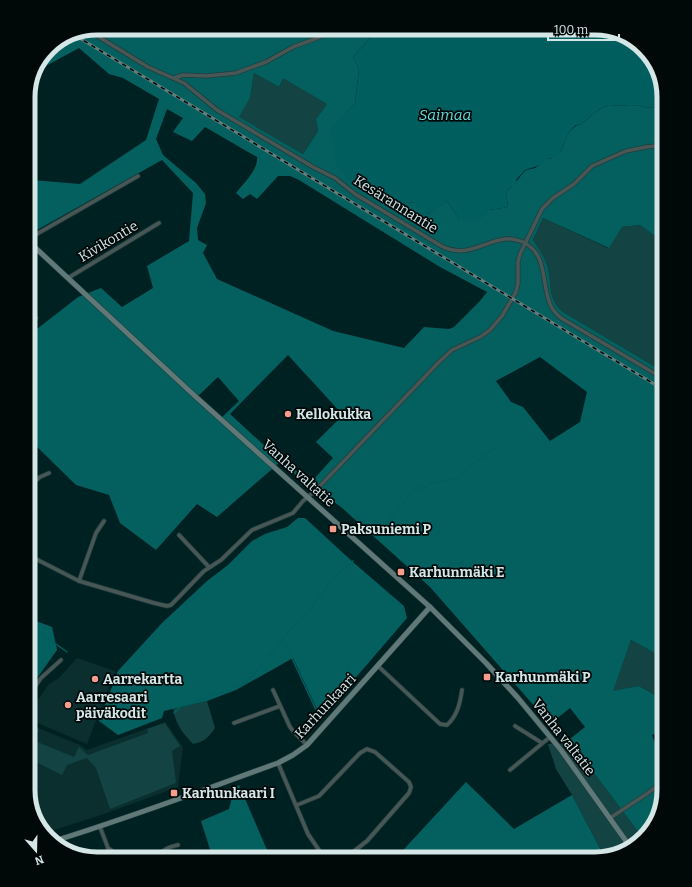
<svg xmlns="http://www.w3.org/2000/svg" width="692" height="887" viewBox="0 0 692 887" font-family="Bitter,serif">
<rect width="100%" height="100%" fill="#002121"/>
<g fill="#0a2f2e">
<polygon points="77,658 115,671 87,744 28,719 28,714 49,684 59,678"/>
<polygon points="165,722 183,747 178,787 104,814 45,833 40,828 28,790 28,724 80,745 87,750"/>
</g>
<g fill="#134343">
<polygon points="254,73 279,87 283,77 327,104 316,119 318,131 303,154 238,117 250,98"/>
<path d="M 543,218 L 608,248 L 622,227 L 640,225 L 664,243 L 664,372 L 563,312 C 546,297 553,283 547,265 C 544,256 537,248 533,240 Z"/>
<polygon points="631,640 664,658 664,700 639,686 612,692"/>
<path d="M 207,701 L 215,728 C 209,737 204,742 193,744 C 182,732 176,725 173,709 Z"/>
<polygon points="165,723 180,746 172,751 176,783 110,809 96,768 87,758 67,765 62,775 28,758 28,725 39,729 35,741 74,757 79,747 88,755 148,733 147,729"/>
<polygon points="565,743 594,773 642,837 633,847 604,856 572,795 556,769 548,744"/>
</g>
<g fill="#04605f" fill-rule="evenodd">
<path d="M 97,28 L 379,28 L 353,57 L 359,69 L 355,103 L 330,131 L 404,203 L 416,202 L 428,214 L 447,201 L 459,219 L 490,210 L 508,207 L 506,191 C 514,186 519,177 526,170 L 535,168 L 547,159 L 550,159 L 560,153 L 569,132 L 577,125 L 581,124 L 597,111 L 608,105 L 631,106 L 637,105 L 648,108 L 659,106 L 659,101 L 664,101 L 664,243 L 640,225 L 622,227 L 609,248 L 543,218 L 533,240 C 538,248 544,256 547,265 C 553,283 546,297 563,312 L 664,372 L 664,658 L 631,640 L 613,691 L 639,686 L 664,700 L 664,731 L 652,735 L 664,768 L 664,790 L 655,824 L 642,837 L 594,773 L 565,743 L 585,727 L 570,708 L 550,724 L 430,587 L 341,507 L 279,463 L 217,517 L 197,504 L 156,550 L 120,523 L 109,495 L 76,485 L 31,441 L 28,443 L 28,336 L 78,297 L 101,288 L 122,307 L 153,288 L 147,266 L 189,241 L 193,193 L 162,160 L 28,235 L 28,181 L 32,180 L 80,184 L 146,140 L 159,99 L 123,78 L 109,74 L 79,48 L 33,73 L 35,67 L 51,45 ZM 254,73 L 279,87 L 283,78 L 327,104 L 316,119 L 318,131 L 303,154 L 239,117 L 250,98 ZM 167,109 L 183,118 L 173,132 L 192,141 L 205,127 L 257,157 C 259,169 243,184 236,193 L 243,199 L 250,194 L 257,199 L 278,176 L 290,176 L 299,180 L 440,267 L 487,292 L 479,302 L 454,327 L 449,329 L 424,327 L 404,348 L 333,331 L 217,279 L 203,253 L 207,245 L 198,240 L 197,228 L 206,203 L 205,194 L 196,183 L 163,155 L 156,139 ZM 288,355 L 343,415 L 316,442 L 333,458 L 312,481 L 280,460 L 230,414 ZM 540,357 L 587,392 L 580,422 L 550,441 L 523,407 L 511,402 L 496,381 ZM 218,377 L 239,401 L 220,419 L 197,397 Z"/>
<polygon points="298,518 305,518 354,563 404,606 407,618 321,718 293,658 236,690 207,701 164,711 162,718 118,735 99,721 118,671 162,623 207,581 228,565 252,541 265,534 287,527"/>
<polygon points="28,618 52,627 57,650 28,691"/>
<polygon points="466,782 514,829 572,795 604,856 595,859 395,859"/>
<polygon points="239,785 271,859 213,859 201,821 229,809 232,797 232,788"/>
</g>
<path fill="#005e5e" d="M 379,28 L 599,28 L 629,37 L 652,59 L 664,101 L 659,101 L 659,106 L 648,108 L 637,105 L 631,106 L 608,105 L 597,111 L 581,124 L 576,125 L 569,132 L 560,153 L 555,158 L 547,159 C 541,166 534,167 525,170 L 516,180 L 517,183 L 506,191 L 508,207 L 490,210 L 477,222 L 459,219 L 447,201 C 438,207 428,218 416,215 L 416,202 L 404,203 L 394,211 L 350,182 L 336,163 L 330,130 L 355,103 L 359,69 L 353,57 Z"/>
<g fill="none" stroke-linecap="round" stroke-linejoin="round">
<g stroke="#005e5e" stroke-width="1.5">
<polyline points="375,537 415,489 426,487 430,483 460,478 471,465 497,447"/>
<polyline points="28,624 67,652"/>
<polyline points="283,639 317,712"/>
<polyline points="28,659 42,669"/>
<polyline points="174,713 181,706 187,705 240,686 248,681 306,612 312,607 324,591 329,582 353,561"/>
</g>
<g stroke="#1e3d3d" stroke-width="5">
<g id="street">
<path d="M 89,31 L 148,67 L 184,83 L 217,110 L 313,167 L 335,178 L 355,194 L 443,247 C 467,258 482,242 505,239 C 511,238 517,240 523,242 C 548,254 541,282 550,304 C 552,309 556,314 561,318 L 664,379"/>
<polyline points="174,78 183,75 206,76 236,73 266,62 293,47 320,37 326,28"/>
<polyline points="28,239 138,176"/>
<polyline points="68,278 159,223"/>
<polyline points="28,310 36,318"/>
<polyline points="28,487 40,477 49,473"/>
<polyline points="179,535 209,567"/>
<polyline points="28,555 79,581 154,603 167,606 171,605 204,571 221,560 252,530 293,513 303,501 316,490 439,362 452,350 480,337 490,330 502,316 516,292 518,283 518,262 520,254 542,209 553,198 574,184 592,166 626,151 646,147 664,145"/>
<polyline points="79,581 96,533 104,521"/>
<path d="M 378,666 L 440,724 L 447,725 C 457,716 460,704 462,690"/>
<polyline points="273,690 290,727 294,732 307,745"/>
<polyline points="28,696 41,678 61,660"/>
<polyline points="234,723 280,706"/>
<polyline points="515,726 542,743"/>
<polyline points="278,763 308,834 325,859"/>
<polyline points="510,770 550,737"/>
<polyline points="297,805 319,796 360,753 367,749 375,752 409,782 411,787 409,793 367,841 344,859"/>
<polyline points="610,818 648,793 664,781"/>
<polyline points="100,827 108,848 123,859"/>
<path d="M 156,859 C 162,850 168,847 178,845"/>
</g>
</g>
<g stroke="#1e3d3d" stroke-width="6">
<g id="secondary">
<polyline points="28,241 196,397 430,607 486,663 518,698 561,750 631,848"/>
<path d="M 54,841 C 129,818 203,790 278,763 L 293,755 L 307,745 L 430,607"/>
</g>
</g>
<use href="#street" stroke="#485756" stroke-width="3.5"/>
<use href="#secondary" stroke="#617878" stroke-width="5"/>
<g stroke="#637d7d" stroke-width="3">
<polyline id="rail" points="76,36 664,390"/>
</g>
<use href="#rail" stroke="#000808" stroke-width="1.5" stroke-dasharray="4.5" stroke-linecap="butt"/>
</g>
<g fill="#f59d8d" stroke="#000808" stroke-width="1.5">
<circle cx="288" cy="414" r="4"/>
<rect x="329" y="525" width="8" height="8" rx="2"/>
<rect x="397" y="568" width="8" height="8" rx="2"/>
<rect x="483" y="673" width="8" height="8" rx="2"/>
<circle cx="95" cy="679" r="4"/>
<circle cx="68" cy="705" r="4"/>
<rect x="170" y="789" width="8" height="8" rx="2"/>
</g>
<g text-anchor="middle" stroke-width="3.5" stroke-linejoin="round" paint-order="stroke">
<g font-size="14" fill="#d4e6e6" stroke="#000808">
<text transform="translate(396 204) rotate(32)" y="5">Kesärannantie</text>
<text transform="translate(108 241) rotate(-31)" y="5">Kivikontie</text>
<text transform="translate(299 473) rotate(42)" y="5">Vanha valtatie</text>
<text transform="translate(325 706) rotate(-47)" y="5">Karhunkaari</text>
<text transform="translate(564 737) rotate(52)" y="5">Vanha valtatie</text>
</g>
<g font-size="14" font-weight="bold" fill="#d4e6e6" stroke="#000808" text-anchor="start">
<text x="296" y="419">Kellokukka</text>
<text x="341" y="534">Paksuniemi P</text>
<text x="409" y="577">Karhunmäki E</text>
<text x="495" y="682">Karhunmäki P</text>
<text x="103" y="684">Aarrekartta</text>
<text x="76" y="702">Aarresaari<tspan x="76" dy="16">päiväkodit</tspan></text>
<text x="182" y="798">Karhunkaari I</text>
</g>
<g font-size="15" font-style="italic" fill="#67dad9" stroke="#000808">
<text x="445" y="120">Saimaa</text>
</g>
</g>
<path d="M0 0H692V887H0ZM97 35H595A62 62 0 0 1 657 97V790A62 62 0 0 1 595 852H97A62 62 0 0 1 35 790V97A62 62 0 0 1 97 35Z" fill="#000808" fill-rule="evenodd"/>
<path fill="none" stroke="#d4e6e6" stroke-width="5" d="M97 35H595A62 62 0 0 1 657 97V790A62 62 0 0 1 595 852H97A62 62 0 0 1 35 790V97A62 62 0 0 1 97 35Z"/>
<g transform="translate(36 851) rotate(160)" stroke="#000808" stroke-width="3" paint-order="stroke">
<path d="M0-3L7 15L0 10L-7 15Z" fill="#d4e6e6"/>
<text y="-6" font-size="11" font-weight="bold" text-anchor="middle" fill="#d4e6e6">N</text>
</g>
<path d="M548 34v6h71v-6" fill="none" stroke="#d4e6e6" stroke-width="2"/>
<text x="554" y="34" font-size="12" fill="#d4e6e6" stroke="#000808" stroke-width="3" paint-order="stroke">100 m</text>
</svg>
